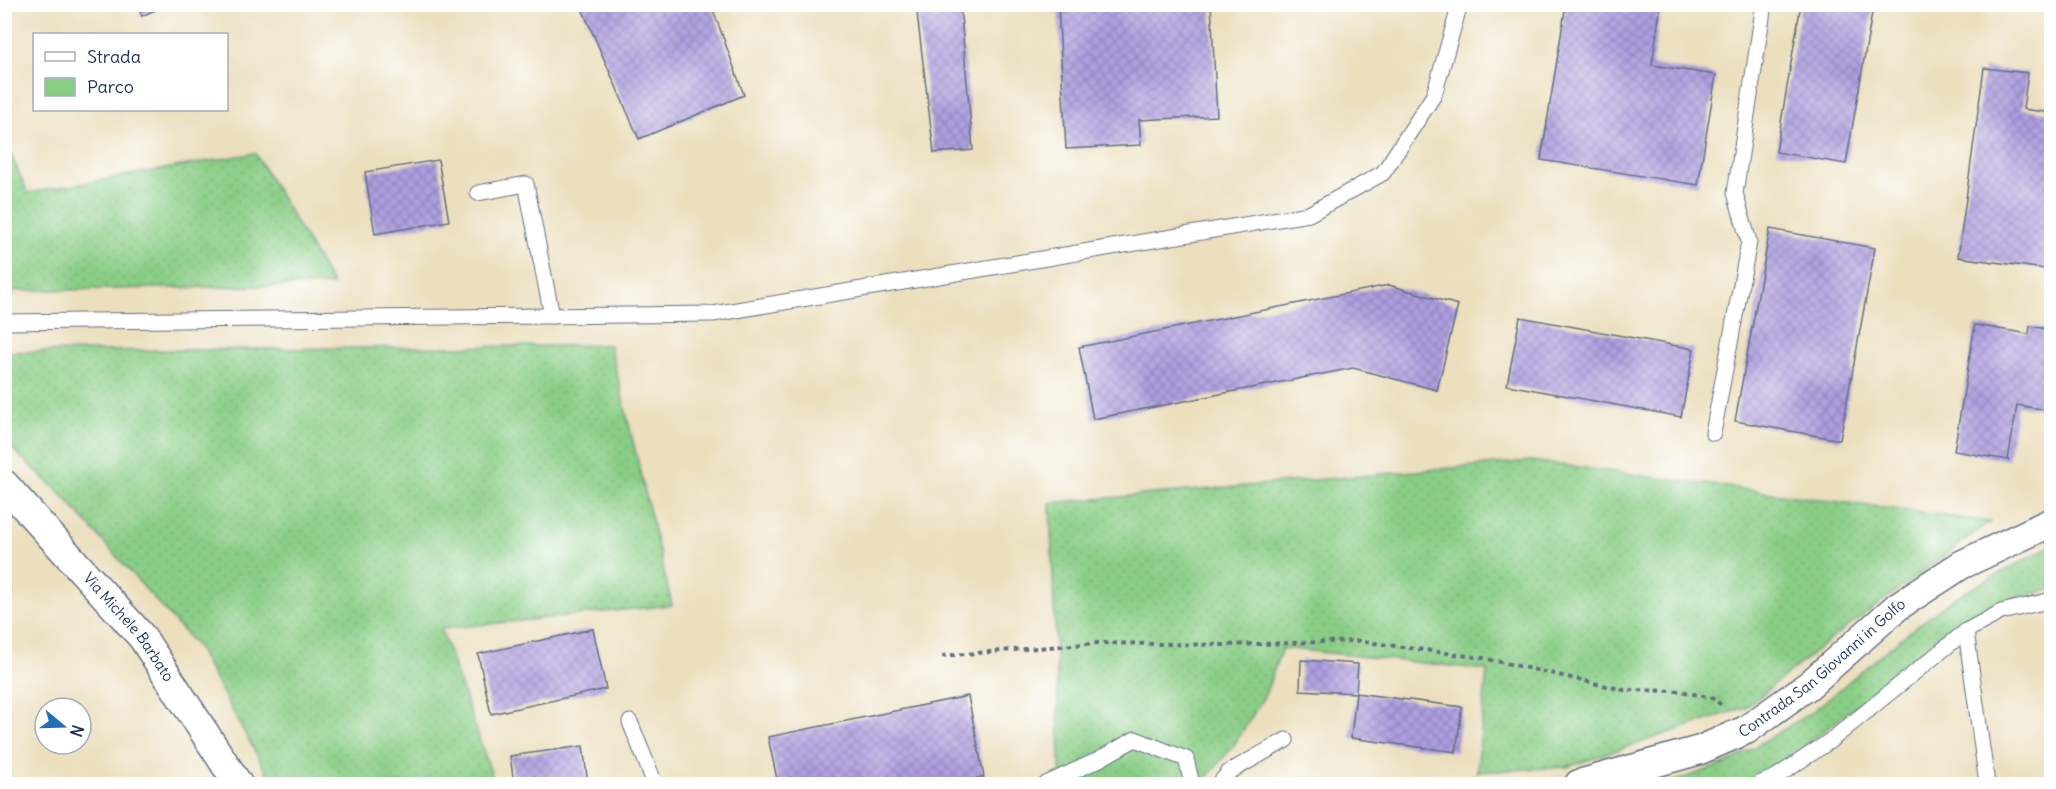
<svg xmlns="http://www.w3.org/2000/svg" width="2056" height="789" viewBox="0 0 2056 789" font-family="Delius,sans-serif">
<defs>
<pattern id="green-dots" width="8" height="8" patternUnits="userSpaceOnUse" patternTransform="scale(1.5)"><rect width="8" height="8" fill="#8ace86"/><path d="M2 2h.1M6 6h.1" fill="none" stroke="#76b176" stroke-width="1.8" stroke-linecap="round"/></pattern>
<pattern id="building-cross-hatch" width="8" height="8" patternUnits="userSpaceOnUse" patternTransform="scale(1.5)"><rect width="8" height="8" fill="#af9fe0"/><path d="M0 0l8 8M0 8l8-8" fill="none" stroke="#8e82b9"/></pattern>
</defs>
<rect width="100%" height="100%" fill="#fff"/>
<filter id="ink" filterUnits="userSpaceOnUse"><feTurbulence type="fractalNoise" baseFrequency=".0167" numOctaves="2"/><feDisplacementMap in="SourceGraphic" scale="12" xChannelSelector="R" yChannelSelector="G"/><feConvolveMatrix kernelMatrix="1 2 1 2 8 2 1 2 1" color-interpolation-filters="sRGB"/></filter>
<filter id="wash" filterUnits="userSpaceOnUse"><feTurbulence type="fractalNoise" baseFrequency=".008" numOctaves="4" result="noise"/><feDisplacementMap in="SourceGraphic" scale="24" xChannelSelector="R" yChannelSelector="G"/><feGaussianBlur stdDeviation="1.35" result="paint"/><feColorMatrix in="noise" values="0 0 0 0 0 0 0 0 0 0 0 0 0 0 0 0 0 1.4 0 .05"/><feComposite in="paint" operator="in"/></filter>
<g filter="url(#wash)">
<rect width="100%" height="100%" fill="#ebdfbe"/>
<g fill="url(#green-dots)" stroke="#527e72" stroke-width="1.5">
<polygon points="5,142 28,193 255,153 333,285 5,291"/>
<polygon points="610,345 672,605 441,629 495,784 273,784 197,647 61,494 5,442 5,352"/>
<polygon points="1531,461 1990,522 1831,639 1746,707 1567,767 1477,772 1487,670 1282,648 1265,695 1234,745 1201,784 1061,784 1050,503"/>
<polygon points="2051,546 2051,590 2013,598 1959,625 1770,773 1742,784 1667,784 1730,762 1812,712 1910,631 1957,596"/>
</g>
<g id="blocks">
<g fill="url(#building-cross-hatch)">
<polygon points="137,4 168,4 142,16"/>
<polygon points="580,4 711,4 744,95 639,139"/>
<polygon points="1058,4 1211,4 1217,116 1139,120 1141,145 1066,149"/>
<polygon points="1566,4 1661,4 1652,65 1716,75 1698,185 1541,160"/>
<polygon points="1801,4 1859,4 1873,7 1846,164 1776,152"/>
<polygon points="916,5 960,5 973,150 934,153"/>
<polygon points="1984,68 2028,73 2023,109 2052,113 2052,270 1958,257"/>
<polygon points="438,160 449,221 375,234 365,172"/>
<polygon points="1770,229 1875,248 1840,440 1735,421"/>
<polygon points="1389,285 1458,305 1437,390 1353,368 1093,419 1079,347"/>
<polygon points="1520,317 1694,349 1681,417 1507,385"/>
<polygon points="1975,325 2029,334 2030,326 2052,330 2052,411 2017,405 2008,460 1954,451"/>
<polygon points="593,629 606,689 491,714 478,654"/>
<polygon points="1301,660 1358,664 1356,693 1462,707 1456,752 1351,738 1356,693 1300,690"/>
<polygon points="968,696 984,777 950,784 778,784 768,737"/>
<polygon points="583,746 588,784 514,784 510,756"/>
</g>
</g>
</g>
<g filter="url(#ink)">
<use href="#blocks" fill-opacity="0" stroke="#646d80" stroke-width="1.5"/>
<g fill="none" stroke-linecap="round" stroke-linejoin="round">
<g stroke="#646d80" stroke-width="17">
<g id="lane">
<polyline points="478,193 526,184 552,316"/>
<polyline points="4,322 713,314 1309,214 1383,173 1434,95 1460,4"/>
<polyline points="1713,433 1749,242 1735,193 1764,4"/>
<polyline points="1966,631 1987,784"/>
<polyline points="630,722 655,784"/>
<polyline points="1046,784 1098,760 1135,739 1186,759 1192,784"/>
<polyline points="1219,784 1229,772 1286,740"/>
<polyline points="1759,784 1776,777 1830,741 1966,631 2001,612 2052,600"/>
</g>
</g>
<g stroke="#646d80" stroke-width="31">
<g id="street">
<path id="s1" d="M 4,484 L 142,637 L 238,784"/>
<path id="s2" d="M 1579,784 L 1700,750 L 1746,730 L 1809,685 L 1898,606 L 1961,565 L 2052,522"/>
</g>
</g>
<polyline stroke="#646d80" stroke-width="4" stroke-dasharray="4.5 4.5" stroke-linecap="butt" points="942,656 1097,643 1224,645 1359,641 1483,658 1624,690 1681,691 1715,699 1724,708"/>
<use href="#lane" stroke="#fff" stroke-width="15"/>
<use href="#street" stroke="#fff" stroke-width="28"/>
</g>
</g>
<g text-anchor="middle" stroke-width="4.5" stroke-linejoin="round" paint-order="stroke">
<g font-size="15" fill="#1b2f5e" stroke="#fff">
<text dy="5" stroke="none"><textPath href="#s1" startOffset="190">Via Michele Barbato</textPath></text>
<text dy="5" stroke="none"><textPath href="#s2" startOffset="274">Contrada San Giovanni in Golfo</textPath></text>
</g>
</g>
<rect width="2056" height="789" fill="none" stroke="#fff" stroke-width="24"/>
<rect x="33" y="33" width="195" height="78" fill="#ffffff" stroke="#a4acbf" stroke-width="1.5"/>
<rect x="45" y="52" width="30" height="9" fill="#ffffff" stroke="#a4acbf" stroke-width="1.5"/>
<text x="87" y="63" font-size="18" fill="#1b2f5e">Strada</text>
<rect x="45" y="78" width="30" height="18" fill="#8ace86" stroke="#a4acbf" stroke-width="1.5"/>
<text x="87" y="93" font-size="18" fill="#1b2f5e">Parco</text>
<g transform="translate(63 726) rotate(109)"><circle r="28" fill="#ffffff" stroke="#a4acbf" stroke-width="1.5"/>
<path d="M0-4.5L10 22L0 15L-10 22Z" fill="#1f6fb2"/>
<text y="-9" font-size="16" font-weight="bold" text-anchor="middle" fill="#1b2f5e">N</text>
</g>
</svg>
